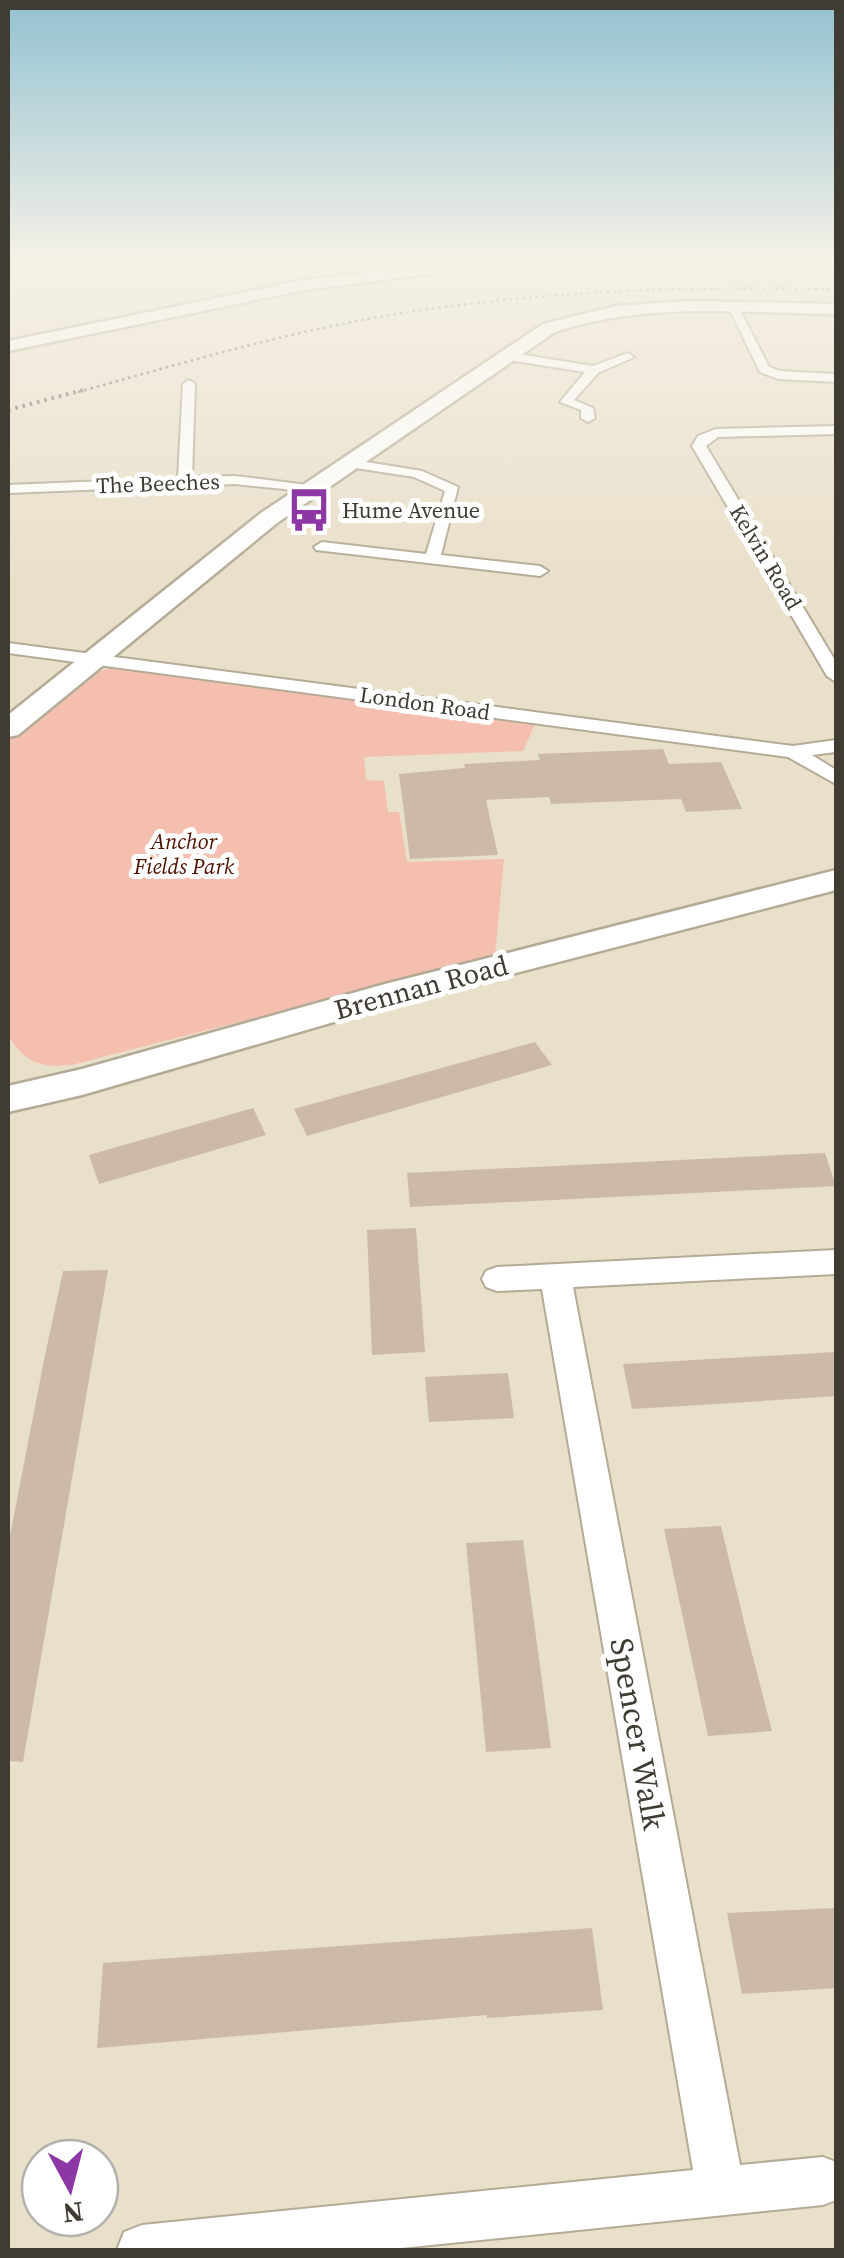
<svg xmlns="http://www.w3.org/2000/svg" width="844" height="2258" viewBox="0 0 844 2258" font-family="'Source Serif 4',serif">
<rect width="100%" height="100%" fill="#e9e0ca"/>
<path fill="#f5bfb0" d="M 112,667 L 535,724 L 523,751 L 364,757 L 366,780 L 384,781 L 388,812 L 399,812 L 407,862 L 504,859 L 495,956 L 72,1065 C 41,1068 24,1063 8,1035 L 8,738 L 83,678 Z"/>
<g fill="#cdb9a9">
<polygon points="663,749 669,764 721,762 742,809 686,812 681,799 551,804 549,797 486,800 498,855 410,859 399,774 465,768 464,764 540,760 538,754"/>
<polygon points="535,1042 552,1065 307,1136 294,1109"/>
<polygon points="253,1108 266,1135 99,1184 89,1155"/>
<polygon points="825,1153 836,1186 410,1207 407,1173"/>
<polygon points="416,1228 425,1352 372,1355 367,1230"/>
<polygon points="108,1270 23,1762 8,1761 8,1546 44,1360 63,1271"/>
<polygon points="836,1352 836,1396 733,1403 632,1409 623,1364"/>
<polygon points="508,1373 514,1418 429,1422 425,1377"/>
<polygon points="721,1526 747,1634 772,1731 708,1736 664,1529"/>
<polygon points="523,1540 551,1748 486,1752 466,1543"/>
<polygon points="836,1908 836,1988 742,1994 727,1913"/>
<polygon points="592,1928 603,2010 487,2018 487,2015 97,2048 103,1963"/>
</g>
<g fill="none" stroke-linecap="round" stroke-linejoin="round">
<g stroke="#b4ab96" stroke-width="4">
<g id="street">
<polygon points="734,305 739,308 769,367 780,371 836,374 836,382 778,379 760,372 729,308"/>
<polygon points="506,352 593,366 628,353 634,357 598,373 574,400 593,408 595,418 588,422 581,418 581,410 560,402 585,372 502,359"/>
<polygon points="189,380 195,384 192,477 235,476 308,485 315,489 313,492 235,484 8,493 8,485 178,478 183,384"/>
<polygon points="836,426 836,434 718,437 706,446 836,662 836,682 827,676 692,446 698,436 716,429"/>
<polygon points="348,459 422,471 458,487 441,555 540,566 548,571 540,576 316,550 314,547 322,542 426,554 445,491 414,477 343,466 343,460"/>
<polygon points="8,643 793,746 836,740 836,752 812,755 836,770 836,784 788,757 8,653"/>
<polygon points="836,1250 836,1274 573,1287 740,2165 823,2157 836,2162 836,2200 823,2205 382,2250 117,2250 124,2232 142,2225 693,2170 542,1289 497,1291 486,1287 482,1279 486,1271 497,1267"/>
</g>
</g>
<g stroke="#b4ab96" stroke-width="5">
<g id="secondary">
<polygon points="457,262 499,262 492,266 304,290 8,351 8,341 304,280"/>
<path d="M 690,301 L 836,304 L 836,314 C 741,313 647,301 555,332 L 277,523 L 18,735 L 8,737 L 8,715 L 261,513 L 543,324 L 616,306 Z"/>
<polygon points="836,870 836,890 396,1004 82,1095 8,1112 8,1086 82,1069 385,984"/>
</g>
</g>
<use href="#street" fill="#fff" fill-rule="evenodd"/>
<use href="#secondary" fill="#fff" fill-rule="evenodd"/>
<path stroke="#6c675a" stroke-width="2.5" stroke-dasharray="2.5 4" stroke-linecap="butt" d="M 78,392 C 176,365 273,336 373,318 C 526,291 681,286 836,289"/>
<polyline stroke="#6c675a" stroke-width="4" stroke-dasharray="2.5 5" stroke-linecap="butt" points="8,410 87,389"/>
</g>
<linearGradient id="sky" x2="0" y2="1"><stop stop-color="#93c2d1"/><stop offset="0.45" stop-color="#f5f1e7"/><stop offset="1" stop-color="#f5f1e7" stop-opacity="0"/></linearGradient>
<rect width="844" height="578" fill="url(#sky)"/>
<defs>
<g id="bus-bare" transform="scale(3.45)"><path d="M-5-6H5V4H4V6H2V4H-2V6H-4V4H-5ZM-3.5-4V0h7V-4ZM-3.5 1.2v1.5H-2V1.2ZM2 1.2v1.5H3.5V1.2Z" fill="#8d37a4" stroke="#fff" stroke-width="2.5" paint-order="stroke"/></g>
</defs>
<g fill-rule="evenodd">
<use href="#bus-bare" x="309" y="510"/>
</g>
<g text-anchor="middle" stroke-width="10" stroke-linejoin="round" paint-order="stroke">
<g font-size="22" fill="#403c33" stroke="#fff">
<text transform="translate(158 483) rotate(-2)" y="8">The Beeches</text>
<text transform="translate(766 557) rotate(59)" y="8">Kelvin Road</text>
<text transform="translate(425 703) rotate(8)" y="8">London Road</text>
</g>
<g font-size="22" fill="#403c33" stroke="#fff" text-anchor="start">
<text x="342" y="518">Hume Avenue</text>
</g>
<g font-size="22" font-style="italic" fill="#4f1200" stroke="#fff">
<text x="184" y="849">Anchor<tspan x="184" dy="25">Fields Park</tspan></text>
</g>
<g font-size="28" fill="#403c33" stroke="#fff">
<text transform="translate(421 987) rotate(-15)" y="10">Brennan Road</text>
</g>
<g font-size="32" fill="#403c33" stroke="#fff">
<text transform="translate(638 1734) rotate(80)" y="11">Spencer Walk</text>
</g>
</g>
<rect width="844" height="2258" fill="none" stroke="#403c33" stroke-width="20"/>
<g transform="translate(70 2188) rotate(173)"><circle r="48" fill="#ffffff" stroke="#b3b1ad" stroke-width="2.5"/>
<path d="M0-8L18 38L0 25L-18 38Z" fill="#8d37a4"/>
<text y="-15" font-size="28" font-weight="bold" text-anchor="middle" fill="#403c33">N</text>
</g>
</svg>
